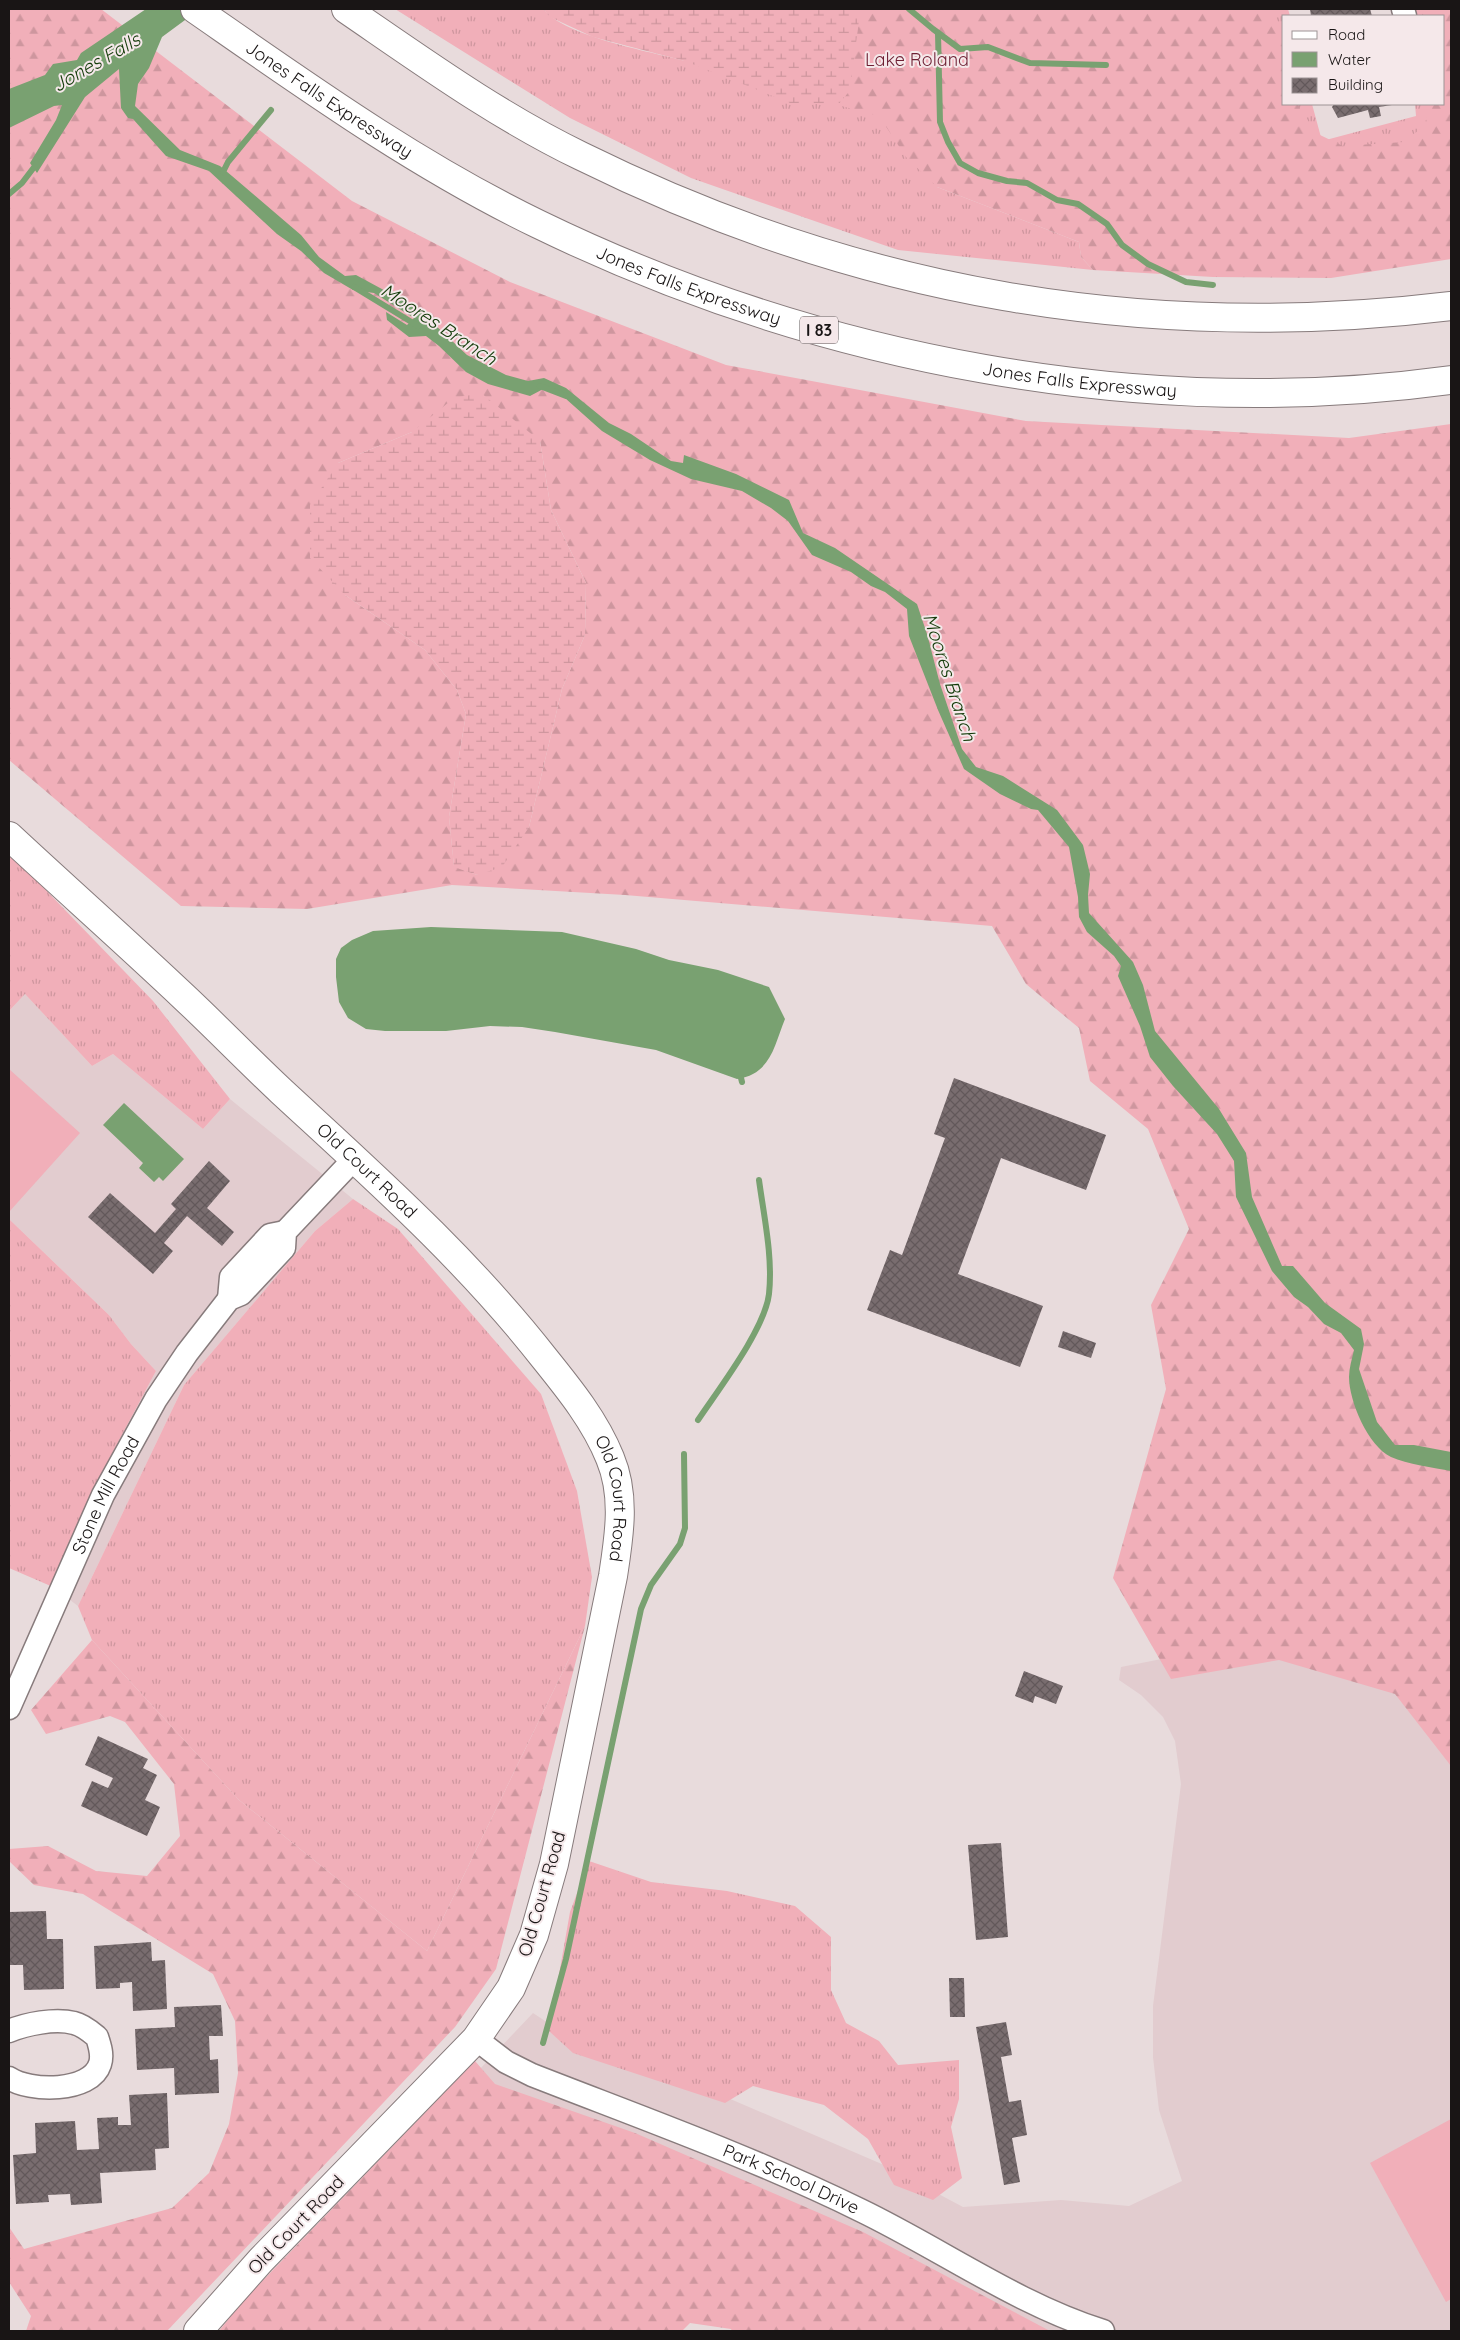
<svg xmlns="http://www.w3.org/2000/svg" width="1460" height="2340" viewBox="0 0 1460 2340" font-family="Quicksand,sans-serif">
<defs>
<pattern id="grass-tufts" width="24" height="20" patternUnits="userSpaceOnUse" patternTransform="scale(1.25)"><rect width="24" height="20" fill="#f1afb9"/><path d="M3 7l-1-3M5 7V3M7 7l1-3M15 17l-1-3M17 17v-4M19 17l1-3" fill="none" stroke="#ce969e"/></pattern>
<pattern id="forest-firs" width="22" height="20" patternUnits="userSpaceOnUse" patternTransform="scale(1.25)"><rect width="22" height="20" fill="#f1afb9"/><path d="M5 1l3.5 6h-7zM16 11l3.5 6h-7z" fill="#ce969e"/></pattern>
<pattern id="wetland-marsh" width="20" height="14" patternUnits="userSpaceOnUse" patternTransform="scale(1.25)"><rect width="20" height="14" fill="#f1afb9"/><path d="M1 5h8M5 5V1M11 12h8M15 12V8" fill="none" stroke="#ce969e"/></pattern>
<pattern id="building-cross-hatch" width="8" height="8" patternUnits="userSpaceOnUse" patternTransform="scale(1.25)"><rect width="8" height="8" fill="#796d6f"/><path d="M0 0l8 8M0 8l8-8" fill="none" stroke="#62585a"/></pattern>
</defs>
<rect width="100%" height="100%" fill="#e8dbdc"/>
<g fill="#e2cccf">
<polygon points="25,994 92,1066 113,1054 203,1129 230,1099 353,1199 315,1231 184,1385 78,1606 53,1587 106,1465 156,1371 131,1344 109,1315 9,1219 9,1011"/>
<polygon points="1451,1602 1451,2331 860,2331 700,2206 234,2331 257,2304 533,2013 577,2042 714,2092 884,2165 963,2207 1061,2200 1129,2206 1182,2181 1159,2110 1153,2057 1153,2006 1181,1784 1175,1741 1163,1717 1141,1695 1119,1680 1121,1667"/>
</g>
<g fill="url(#grass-tufts)">
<path d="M 395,9 L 543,9 C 566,37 649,51 685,61 L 572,9 L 1288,9 L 1290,16 L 1284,16 L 1284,104 L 1312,104 L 1322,141 L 1416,116 L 1415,104 L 1444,104 L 1444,16 L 1417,16 L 1415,9 L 1451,9 L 1451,190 L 937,187 L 1079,242 L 1081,257 L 1093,270 L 898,250 L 691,178 L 570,118 Z"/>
<polygon points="9,852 153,1001 230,1099 203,1129 113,1054 92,1066 25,994 9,1011"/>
<polygon points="353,1199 398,1229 541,1394 577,1491 592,1577 585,1626 427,1951 239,1800 92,1640 78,1606 184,1385 315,1231"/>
<polygon points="9,1219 109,1315 131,1344 156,1371 106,1465 53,1587 9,1568"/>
<polygon points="589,1861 651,1882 727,1891 795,1906 831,1937 831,1990 846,2023 879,2041 898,2065 959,2060 959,2099 951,2127 962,2178 933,2200 894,2185 868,2139 824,2105 753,2086 725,2103 573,2053 549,2031 570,1912"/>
</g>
<g fill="url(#forest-firs)" fill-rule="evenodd">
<path d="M 9,9 L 101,9 L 352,201 L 510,282 L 726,365 L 1026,421 L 1349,438 L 1451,424 L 1451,1766 L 1395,1694 L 1279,1660 L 1171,1679 L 1113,1578 L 1166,1389 L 1151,1305 L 1189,1229 L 1148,1129 L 1090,1081 L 1079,1028 L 1026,984 L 992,926 L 625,895 L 452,885 L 307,909 L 181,906 L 9,760 ZM 412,432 L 540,441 L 551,510 L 586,583 L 585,635 L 562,689 L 529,827 L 477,875 L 454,866 L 449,817 L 466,714 L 457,690 L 425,650 L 345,595 L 338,463 Z"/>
<polygon points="860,9 1274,9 1284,47 1284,104 1298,104 1301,112 1320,135 1343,146 1404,142 1424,126 1431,104 1444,104 1444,16 1422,16 1421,9 1451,9 1451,259 1331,278 1213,277 1093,270 1081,257 1079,242 937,187 906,157 879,116 838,105 850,90"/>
<polygon points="585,1626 496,1969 455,2027 167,2331 26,2331 31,2316 9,2282 9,2227 24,2249 172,2208 209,2173 229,2124 238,2073 235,2021 213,1974 83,1894 34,1885 9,1861 9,1849 48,1846 96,1871 147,1876 180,1836 174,1784 125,1722 110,1716 46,1734 31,1710 92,1640 239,1800 427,1951"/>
<polygon points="475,2061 495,2084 635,2133 863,2232 1050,2331 732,2331 731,2329 690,2323 682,2331 219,2331 243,2301"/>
</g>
<g fill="url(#wetland-marsh)">
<polygon points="543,9 860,9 860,12 850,90 838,105 790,103 685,61 593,37 550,17"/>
<polygon points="481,393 540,441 551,510 586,583 585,635 562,689 529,827 502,867 477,875 454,867 449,817 466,714 457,690 425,650 345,595 310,558 310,505 338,463 412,432 454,398"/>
</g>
<g fill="#f1afb9">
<polygon points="9,1069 80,1133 9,1212"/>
<polygon points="1451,2119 1451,2299 1446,2302 1370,2163"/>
</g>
<g fill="#79a171">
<path d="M 146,9 L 200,9 L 162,37 L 149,68 L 138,84 L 135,106 L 180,150 L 220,166 L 232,176 L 301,235 L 319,257 L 345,276 L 356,275 L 417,308 L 467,355 L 506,375 L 528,381 L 544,378 L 566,388 L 609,423 L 631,434 L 671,461 L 683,463 L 684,455 L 736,474 L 789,500 L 803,533 L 835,548 L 917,604 L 927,634 L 940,684 L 962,749 L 976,767 L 1003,776 L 1057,810 L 1083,845 L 1090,874 L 1088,895 L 1089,913 L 1133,962 L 1143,985 L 1155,1031 L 1219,1109 L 1246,1153 L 1252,1197 L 1282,1266 L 1293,1266 L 1325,1303 L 1361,1329 L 1364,1344 L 1359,1369 L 1377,1422 L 1395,1445 L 1414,1445 L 1451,1452 L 1451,1471 C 1434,1468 1407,1464 1391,1457 C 1368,1446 1349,1401 1349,1377 C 1349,1368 1352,1359 1354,1350 L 1341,1333 L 1324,1324 L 1308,1307 L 1294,1297 L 1272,1271 L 1236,1197 L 1234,1161 L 1217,1134 L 1173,1086 L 1150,1057 L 1140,1026 L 1118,976 L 1121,966 L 1114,956 L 1087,932 L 1079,917 L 1078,897 L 1069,847 L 1038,810 L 1031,809 L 1000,794 L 964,769 L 938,710 L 909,636 L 907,609 L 885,592 L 871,586 L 851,572 L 812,555 L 788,521 L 771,508 L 742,491 L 691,479 L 650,460 L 602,431 L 556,390 L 547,387 L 530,396 L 488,384 L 466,372 L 439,346 L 426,336 L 409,337 L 387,320 L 386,312 L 407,325 L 414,318 L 374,293 L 353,290 L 324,273 L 301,251 L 277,234 L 209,171 L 166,156 L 133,119 L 128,118 L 121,108 L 119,69 L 85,97 L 37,173 L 30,163 L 56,120 L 62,105 L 54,106 L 9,128 L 9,89 L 45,75 L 53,64 L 77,60 L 81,53 Z"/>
<path d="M 431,927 L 562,932 L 636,949 L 669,960 L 718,970 L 769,987 L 785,1019 C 774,1046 771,1074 737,1079 L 656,1050 L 555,1032 L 522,1027 L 490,1026 L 446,1031 L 385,1031 L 366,1029 L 348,1018 L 339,1002 L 336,977 L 336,959 L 341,948 L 352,940 L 373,931 Z"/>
<polygon points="124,1103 184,1159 163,1181 159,1177 154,1182 139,1168 143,1163 103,1125"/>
</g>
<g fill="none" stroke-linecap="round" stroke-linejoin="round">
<g stroke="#79a171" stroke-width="6">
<polyline points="909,9 933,29 960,49 988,47 1030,63 1106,65"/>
<polyline points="938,33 940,122 948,142 960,163 978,173 1007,181 1027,183 1057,200 1078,204 1107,224 1122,245 1148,264 1186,282 1213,285"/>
<polyline points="223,172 228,162 271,110"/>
<polyline points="9,194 22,183 38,162"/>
<polyline points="354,287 418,326"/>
<polyline points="540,386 566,396"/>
<polyline points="741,1078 742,1082"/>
<path d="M 698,1420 C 718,1390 765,1329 769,1294 C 773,1257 764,1217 759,1180"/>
<polyline points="543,2043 566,1959 641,1609 651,1585 680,1544 685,1528 684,1454"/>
</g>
</g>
<g fill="url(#building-cross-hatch)">
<polygon points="1310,9 1370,9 1372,16 1311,16"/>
<polygon points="1334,104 1392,104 1392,105 1379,107 1381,116 1370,118 1368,110 1338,118 1332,107"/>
<polygon points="954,1078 1106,1135 1086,1190 1001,1158 958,1274 1043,1306 1020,1367 867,1310 890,1250 902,1255 945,1138 934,1134"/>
<polygon points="209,1161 230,1181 207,1208 234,1232 222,1246 187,1216 164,1243 173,1251 153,1274 88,1217 110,1193 155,1233 176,1209 171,1204"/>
<polygon points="1063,1331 1096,1343 1091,1358 1058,1347"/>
<polygon points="1024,1671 1063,1686 1056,1704 1035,1696 1033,1703 1015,1696"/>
<polygon points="98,1736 148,1759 143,1768 157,1775 145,1800 160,1807 147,1836 81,1806 92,1781 108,1788 113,1778 85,1765"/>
<polygon points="1001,1843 1008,1937 976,1940 968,1845"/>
<polygon points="46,1911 47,1939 63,1939 64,1989 24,1990 23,1965 9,1965 9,1912"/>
<polygon points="151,1942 152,1961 165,1960 167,2009 133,2011 132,1982 120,1983 120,1988 96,1989 94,1946"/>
<polygon points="949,1978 964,1978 965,2017 950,2017"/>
<polygon points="221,2005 223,2036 209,2036 210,2060 218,2059 219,2093 175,2095 174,2068 137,2070 135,2029 175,2027 174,2007"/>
<polygon points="1006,2022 1012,2055 1001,2057 1009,2102 1021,2100 1027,2135 1012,2138 1020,2182 1004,2185 976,2027"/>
<polygon points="167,2093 169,2148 155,2149 156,2170 100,2173 102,2203 71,2205 70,2194 48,2195 49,2202 16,2204 13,2155 36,2153 35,2123 75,2121 77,2150 99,2149 97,2118 118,2117 118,2125 131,2125 129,2095"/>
</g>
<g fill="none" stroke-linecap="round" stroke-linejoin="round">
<g stroke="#877b7c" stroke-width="25">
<g id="minor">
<polyline points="1403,9 1405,16"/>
<polyline points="229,1299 231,1277 270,1235 285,1232"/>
<path id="s1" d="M 9,1708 L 103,1495 L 156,1399 L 187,1353 L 229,1299 L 241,1294 L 284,1248 L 285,1232 L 354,1159"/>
<path d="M 9,2031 C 26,2024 55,2018 74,2023 C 83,2025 91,2032 97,2037 C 100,2046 103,2055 100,2064 C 91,2093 29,2092 9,2078"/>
<path id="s2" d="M 476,2039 L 506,2062 L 532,2075 C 642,2118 754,2158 860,2210 C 941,2249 1017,2304 1103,2331"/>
</g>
</g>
<g stroke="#877b7c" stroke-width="30">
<g id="secondary">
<path id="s3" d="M 9,836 C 67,890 127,943 184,997 C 217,1028 248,1060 281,1091 C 373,1176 467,1259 545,1359 C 570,1390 595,1421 610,1458 C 626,1496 619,1537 613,1576 L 554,1864 L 534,1935 L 511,1988 L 476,2039 L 261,2260 L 198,2331"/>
</g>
</g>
<g stroke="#877b7c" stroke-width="30">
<g id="motorway">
<path id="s4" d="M 195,9 C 306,86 416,165 538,224 C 818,360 1142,422 1451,380"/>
<path d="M 346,9 C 422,61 498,116 581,156 C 858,293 1144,343 1451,306"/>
</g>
</g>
<use href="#minor" stroke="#fff" stroke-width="22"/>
<use href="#secondary" stroke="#fff" stroke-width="28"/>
<use href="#motorway" stroke="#fff" stroke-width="28"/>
</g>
<g text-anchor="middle" stroke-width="4" stroke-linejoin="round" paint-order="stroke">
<rect fill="#f5e8ea" stroke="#5b5455" stroke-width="1" x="800" y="316.5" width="38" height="27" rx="4"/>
<g font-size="16" font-weight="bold" fill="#191515">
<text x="819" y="336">I 83</text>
</g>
<g font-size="18" fill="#6e1f33" stroke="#f5e8ea">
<text x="917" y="66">Lake Roland</text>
</g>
<g font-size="18" fill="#191515" stroke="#f5e8ea">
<text dy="6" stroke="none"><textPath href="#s4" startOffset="162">Jones Falls Expressway</textPath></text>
<text dy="6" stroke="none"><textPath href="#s4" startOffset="568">Jones Falls Expressway</textPath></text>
<text dy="6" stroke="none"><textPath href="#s4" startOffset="972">Jones Falls Expressway</textPath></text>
<text dy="6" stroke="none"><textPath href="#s3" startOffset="490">Old Court Road</textPath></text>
<text dy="6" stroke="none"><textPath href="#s1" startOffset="234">Stone Mill Road</textPath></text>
<text dy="6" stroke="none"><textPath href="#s3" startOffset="909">Old Court Road</textPath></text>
<text transform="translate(542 1894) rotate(-74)" y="6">Old Court Road</text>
<text dy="6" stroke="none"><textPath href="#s2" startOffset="346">Park School Drive</textPath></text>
<text transform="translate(296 2225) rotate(-46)" y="6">Old Court Road</text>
</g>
<g font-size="19" font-style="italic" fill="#133b09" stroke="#f5e8ea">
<text transform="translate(96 62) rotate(-30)" y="7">Jones Falls</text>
<text transform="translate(439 324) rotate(33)" y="7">Moores Branch</text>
<text transform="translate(950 677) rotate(72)" y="7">Moores Branch</text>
</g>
</g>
<rect width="1460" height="2340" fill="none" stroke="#191515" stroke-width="20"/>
<rect x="1282" y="15" width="162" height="90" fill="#f5e8ea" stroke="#9d9495"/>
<rect x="1292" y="31" width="25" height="8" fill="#ffffff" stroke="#9d9495"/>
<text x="1328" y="40" font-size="15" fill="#191515">Road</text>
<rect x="1292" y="52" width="25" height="15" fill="#79a171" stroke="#9d9495"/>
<text x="1328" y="65" font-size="15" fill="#191515">Water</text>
<rect x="1292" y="78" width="25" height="15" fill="url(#building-cross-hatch)" stroke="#9d9495"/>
<text x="1328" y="90" font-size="15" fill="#191515">Building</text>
</svg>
